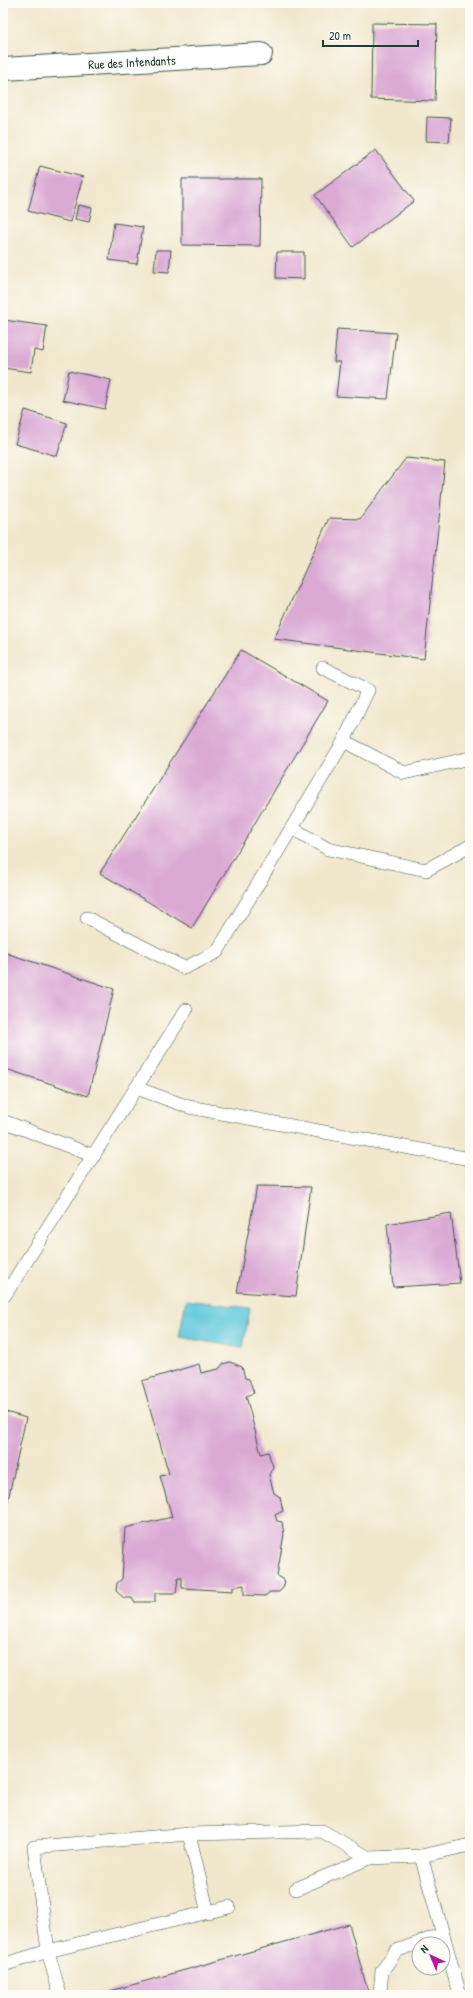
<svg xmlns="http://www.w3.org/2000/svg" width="473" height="1998" viewBox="0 0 473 1998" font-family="'Patrick Hand',sans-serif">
<rect width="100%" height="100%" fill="#fdfcf7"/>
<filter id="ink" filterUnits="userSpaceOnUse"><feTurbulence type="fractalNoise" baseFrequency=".025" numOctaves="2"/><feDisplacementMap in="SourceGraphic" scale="8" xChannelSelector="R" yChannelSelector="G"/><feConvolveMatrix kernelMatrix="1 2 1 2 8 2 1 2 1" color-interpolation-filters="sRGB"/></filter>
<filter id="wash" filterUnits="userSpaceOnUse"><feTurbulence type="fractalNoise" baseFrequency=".012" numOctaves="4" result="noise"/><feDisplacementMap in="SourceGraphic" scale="16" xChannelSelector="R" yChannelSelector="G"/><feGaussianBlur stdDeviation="0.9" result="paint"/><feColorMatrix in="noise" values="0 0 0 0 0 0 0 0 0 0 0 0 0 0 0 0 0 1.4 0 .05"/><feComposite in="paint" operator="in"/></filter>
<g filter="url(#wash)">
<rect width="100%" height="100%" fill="#f1e7cc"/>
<polygon fill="#5fc8da" stroke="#3f8287" points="186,1300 250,1308 243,1348 179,1337"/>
<g id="blocks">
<g fill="#daa9d4">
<polygon points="372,23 437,24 435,101 371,99"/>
<polygon points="427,117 451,118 449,142 426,141"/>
<polygon points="376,150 414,201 353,247 315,195"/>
<polygon points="40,166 83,177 70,222 28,211"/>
<polygon points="182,179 261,179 260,246 182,245"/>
<polygon points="78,205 92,208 89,222 75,219"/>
<polygon points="114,223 143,227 137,264 109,260"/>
<polygon points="156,250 171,250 169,272 154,271"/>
<polygon points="277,252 304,252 304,279 276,278"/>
<polygon points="3,320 47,326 43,352 34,350 31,372 3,368"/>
<polygon points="337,329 396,333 388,399 336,396 340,362 334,362"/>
<polygon points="69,371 111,380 105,409 63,400"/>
<polygon points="25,410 67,423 57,456 15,444"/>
<polygon points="406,458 445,462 424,659 274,639 329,518 360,519"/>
<polygon points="241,650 328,701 192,928 100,873"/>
<polygon points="3,952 114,989 88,1096 3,1068"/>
<polygon points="257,1186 311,1187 296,1296 237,1292"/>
<polygon points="451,1213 460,1283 393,1287 387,1224"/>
<polygon points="230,1362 242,1367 245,1378 249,1379 254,1393 246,1396 261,1454 268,1452 273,1467 269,1475 274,1493 280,1497 283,1511 275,1515 277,1521 282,1522 284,1534 277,1576 285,1581 283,1588 279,1592 270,1592 265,1596 244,1595 244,1585 233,1587 233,1591 182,1588 182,1578 178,1578 176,1593 155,1593 155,1602 134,1602 132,1598 124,1598 116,1591 117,1583 122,1579 125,1528 172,1517 160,1476 169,1474 142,1381 199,1364 201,1373 219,1369 223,1364"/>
<polygon points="3,1411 26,1418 4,1518 3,1518"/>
<polygon points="349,1924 369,1995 96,1995"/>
</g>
</g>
</g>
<g filter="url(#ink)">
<use href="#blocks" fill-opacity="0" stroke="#3e564b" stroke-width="1"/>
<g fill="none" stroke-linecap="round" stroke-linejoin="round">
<g stroke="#3e564b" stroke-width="14">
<g id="service">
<polyline points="344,741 404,773 470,758"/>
<polyline points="292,828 328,849 426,870 470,846"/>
<polyline points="87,918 184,968 217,952 344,741 368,690 323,668"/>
<polyline points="186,1010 136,1088 189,1107 470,1159"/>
<polyline points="3,1121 94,1156"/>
<polyline points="5,1295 136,1088"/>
<polyline points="189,1834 208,1913"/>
<polyline points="296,1889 369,1858"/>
<polyline points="229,1907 48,1951 34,1847 189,1834 322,1831 369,1858 421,1856"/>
<polyline points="3,1965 48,1951 60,1995"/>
<polyline points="380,1992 382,1971 396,1951 443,1934"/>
<polyline points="460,1995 421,1856 470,1845"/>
</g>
</g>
<g stroke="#3e564b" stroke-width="24">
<polyline id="minor" points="3,69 261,54"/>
</g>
<use href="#service" stroke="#fff" stroke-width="13"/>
<use href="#minor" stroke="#fff" stroke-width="22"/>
</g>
</g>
<g text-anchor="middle" stroke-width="3.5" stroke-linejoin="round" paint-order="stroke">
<g font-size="13" fill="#1f3d34" stroke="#fdfcf7">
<text transform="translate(132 62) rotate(-3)" y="5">Rue des Intendants</text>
</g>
</g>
<rect width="473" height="1998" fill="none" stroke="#fdfcf7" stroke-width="16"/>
<g transform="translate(431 1956) rotate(316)"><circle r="19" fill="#fdfcf7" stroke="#a4b0a9"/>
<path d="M0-3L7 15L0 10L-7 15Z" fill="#b5179e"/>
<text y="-6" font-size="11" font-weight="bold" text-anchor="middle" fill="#1f3d34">N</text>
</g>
<path d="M323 40v6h95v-6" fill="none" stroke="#1f3d34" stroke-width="2"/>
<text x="329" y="40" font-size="12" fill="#1f3d34" stroke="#fdfcf7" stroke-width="3" paint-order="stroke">20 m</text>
</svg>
